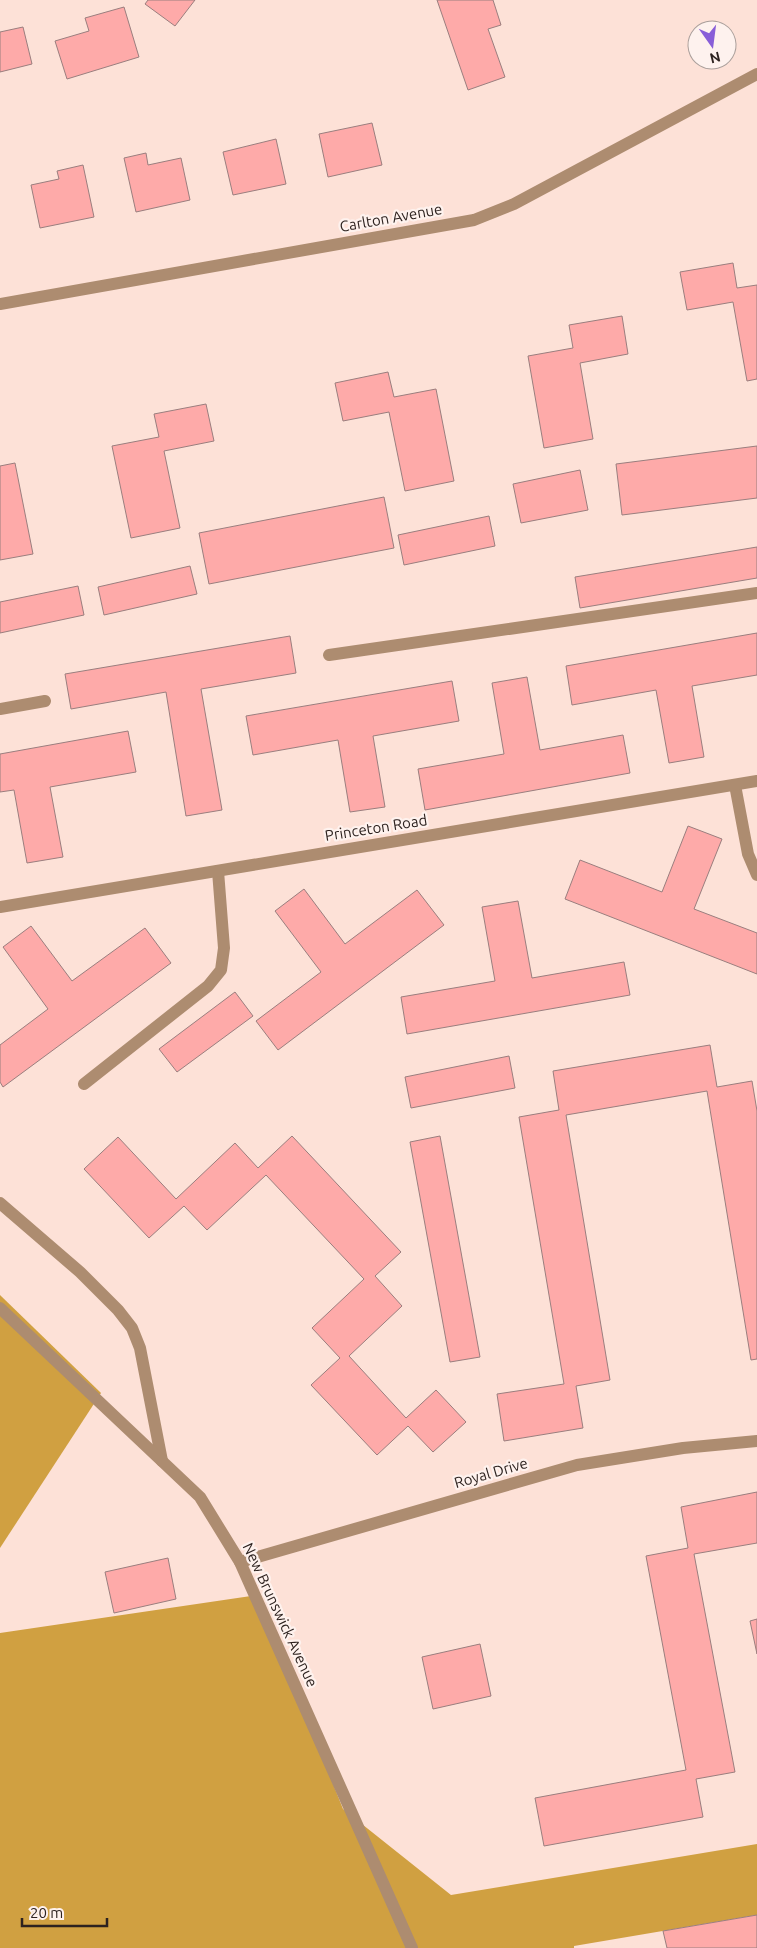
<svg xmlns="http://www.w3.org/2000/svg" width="757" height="1948" viewBox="0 0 757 1948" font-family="Ubuntu,sans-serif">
<rect width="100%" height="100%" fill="#fde1d7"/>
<g fill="#d0a041">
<polygon points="0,1295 101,1393 0,1548"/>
<polygon points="258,1595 343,1809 451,1895 757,1844 757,1915 574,1946 574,1948 0,1948 0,1633"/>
</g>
<g fill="#feaaa9" stroke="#9a7e7e">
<polygon points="148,0 195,0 175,26 145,4"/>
<polygon points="437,0 493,0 501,25 488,29 505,77 468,90"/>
<polygon points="124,7 139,57 67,79 55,41 89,31 85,18"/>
<polygon points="23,27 32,64 0,72 0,32"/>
<polygon points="372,123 382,165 328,177 319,134"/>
<polygon points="276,139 286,184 233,195 223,152"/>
<polygon points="146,153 148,165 181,158 190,200 136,212 124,158"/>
<polygon points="83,165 94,217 40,228 31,185 59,179 57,171"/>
<polygon points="733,263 737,288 757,285 757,379 747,381 733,302 687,310 680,272"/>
<polygon points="622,316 628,354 580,363 593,439 544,448 528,356 573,348 569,325"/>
<polygon points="388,372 394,397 436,389 454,481 405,491 389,412 343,421 335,383"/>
<polygon points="206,404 214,441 164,451 180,528 131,538 112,446 159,437 154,414"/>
<polygon points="757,446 757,498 622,515 616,464"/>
<polygon points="15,463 33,554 0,560 0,466"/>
<polygon points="580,470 588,510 521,523 513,484"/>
<polygon points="384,497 394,548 209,584 199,533"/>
<polygon points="489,516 495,546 404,565 398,535"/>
<polygon points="757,547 757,578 580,608 575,577"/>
<polygon points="190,566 197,594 104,615 98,587"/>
<polygon points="78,586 84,615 0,633 0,602"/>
<polygon points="757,633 757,675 692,686 704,757 669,763 656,690 572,705 566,666"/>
<polygon points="290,636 296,673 201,689 222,810 186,816 166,692 71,709 65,674"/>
<polygon points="527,677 540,750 623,735 630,773 425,810 418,769 504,754 492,683"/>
<polygon points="452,681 459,721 373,736 385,807 350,812 338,740 253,755 246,716"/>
<polygon points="128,731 136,772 50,787 63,857 27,863 14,790 0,792 0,754"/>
<polygon points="688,826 722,839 694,909 757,933 757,974 565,899 580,860 662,892"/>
<polygon points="304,889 345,944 417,890 444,925 278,1050 256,1021 321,972 275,911"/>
<polygon points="518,901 532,978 624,962 630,995 407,1034 401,997 495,981 482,907"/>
<polygon points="31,926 72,981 145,928 171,963 3,1087 0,1082 0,1045 48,1009 3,947"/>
<polygon points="235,992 253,1016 177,1072 159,1049"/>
<polygon points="710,1045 717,1087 752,1081 757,1111 757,1359 751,1360 707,1091 566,1115 610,1380 576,1386 583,1428 504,1441 497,1394 564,1384 519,1117 559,1110 553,1071"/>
<polygon points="509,1056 515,1088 411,1108 405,1077"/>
<polygon points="292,1136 401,1252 375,1276 402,1306 349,1356 406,1418 436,1390 466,1422 433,1452 408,1426 377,1455 311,1385 340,1358 312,1328 364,1279 266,1175 207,1230 184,1206 149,1238 84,1169 118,1137 176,1199 235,1143 258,1168"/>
<polygon points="440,1136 480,1357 450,1362 410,1142"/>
<polygon points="757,1492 757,1543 694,1554 735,1772 696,1779 703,1817 544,1846 535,1798 686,1770 646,1556 688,1548 681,1507"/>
<polygon points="168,1558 176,1599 114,1613 105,1572"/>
<polygon points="757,1619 757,1654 750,1621"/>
<polygon points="480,1644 491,1696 433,1709 422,1657"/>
<polygon points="757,1915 757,1948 667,1948 663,1931"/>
</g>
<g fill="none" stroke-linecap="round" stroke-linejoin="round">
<g stroke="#ad8c70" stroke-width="12">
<polyline points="329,655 757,593"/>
<polyline points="0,709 45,701"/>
<polyline points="735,785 748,854 757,875"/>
<polyline points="84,1084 208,986 221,970 224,948 218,871"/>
<polyline points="0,1203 80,1272 118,1310 132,1328 140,1348 162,1461"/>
</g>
<g stroke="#ad8c70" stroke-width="12">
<polyline points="0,304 474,220 514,204 757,74"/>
<polyline points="0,907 757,781"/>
<polyline points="240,1562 577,1465 683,1448 757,1441"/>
</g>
<polyline stroke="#ad8c70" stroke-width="12" points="0,1308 200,1497 240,1562 412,1948"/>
</g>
<g text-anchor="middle" stroke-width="4.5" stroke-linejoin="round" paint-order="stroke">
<g font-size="15" fill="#2d221f" stroke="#fef2ee">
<text transform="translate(391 218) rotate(-10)" y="5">Carlton Avenue</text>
<text transform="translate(376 828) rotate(-9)" y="5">Princeton Road</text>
<text transform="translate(491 1473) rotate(-16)" y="5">Royal Drive</text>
<text transform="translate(280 1615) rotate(65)" y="5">New Brunswick Avenue</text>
</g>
</g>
<g transform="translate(712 45) rotate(166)"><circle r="24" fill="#fef2ee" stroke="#aa9f9b"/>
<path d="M0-4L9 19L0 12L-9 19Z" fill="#885ed8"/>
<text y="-8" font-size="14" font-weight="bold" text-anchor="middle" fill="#2d221f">N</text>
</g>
<path d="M22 1918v8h85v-8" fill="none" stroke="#2d221f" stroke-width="2.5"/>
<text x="30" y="1918" font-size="15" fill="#2d221f" stroke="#fef2ee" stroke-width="4" paint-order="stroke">20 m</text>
</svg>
